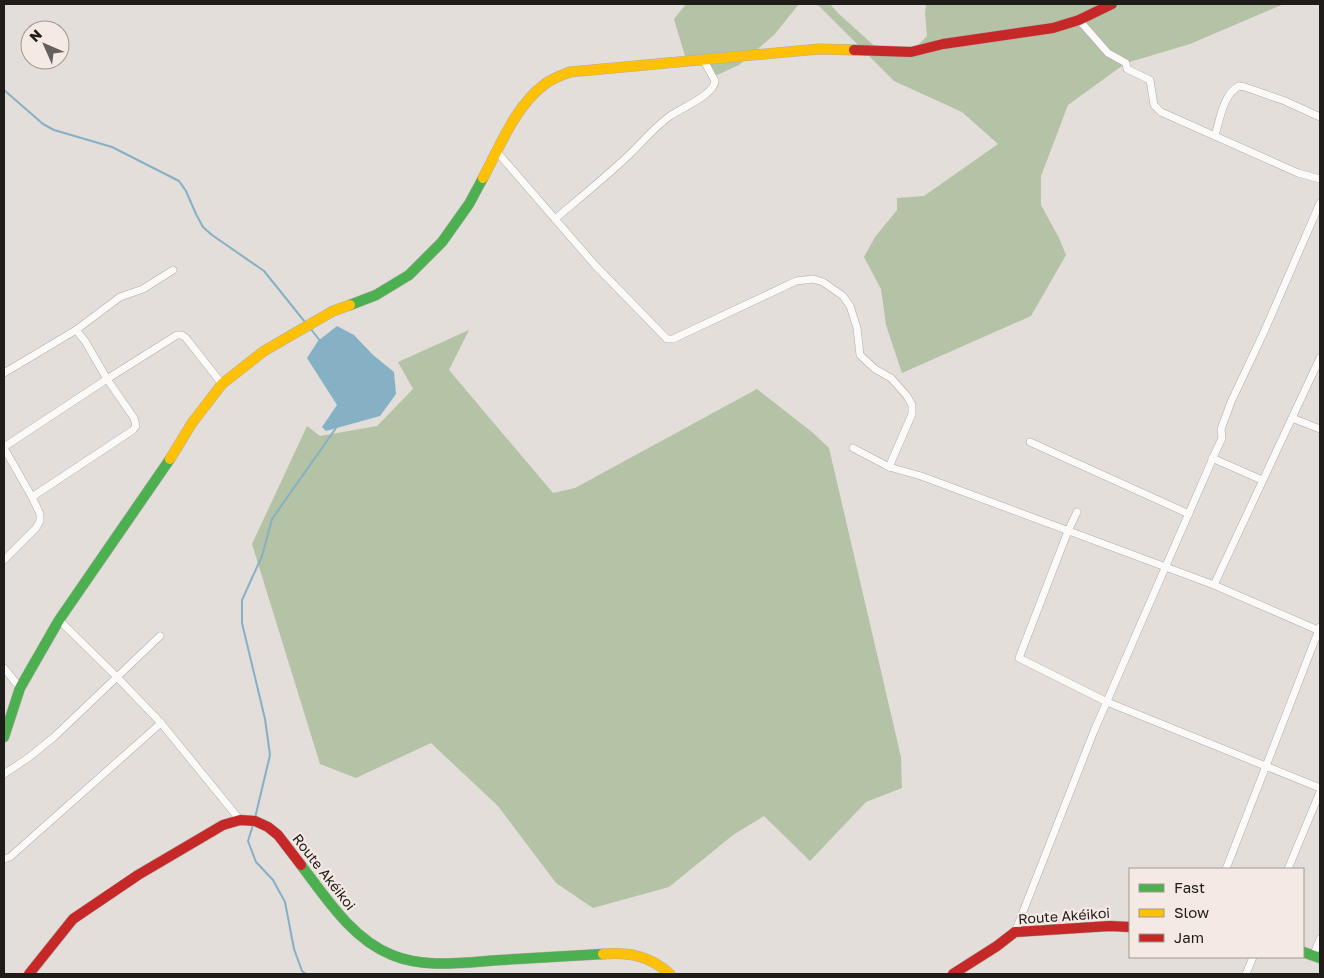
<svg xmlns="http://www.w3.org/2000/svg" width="1324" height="978" viewBox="0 0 1324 978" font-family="'Golos Text',sans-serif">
<rect width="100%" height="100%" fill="#e3deda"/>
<g fill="#b4c2a5">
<polygon points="686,4 799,4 774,35 739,65 717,75 685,56 674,19"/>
<polygon points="817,4 830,4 839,14 880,51 911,52 927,36 925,13 926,4 1284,4 1190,44 1126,63 1068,105 1041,176 1041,205 1059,238 1066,255 1031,316 902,373 886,325 881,289 864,257 875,237 897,210 897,198 924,196 998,144 962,112 894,81"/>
<polygon points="469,330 449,370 553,493 575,488 757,389 812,432 829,448 901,757 902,788 866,802 810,861 764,816 733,835 669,887 593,908 556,883 498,806 431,743 356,778 320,764 252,544 307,426 320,436 377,426 413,389 398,362"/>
</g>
<polygon fill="#86b0c4" points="337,326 354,335 373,355 394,372 396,394 380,416 326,431 322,427 337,405 307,358 318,341"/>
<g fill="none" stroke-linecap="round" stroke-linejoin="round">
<g stroke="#86b0c4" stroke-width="2">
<polyline points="4,90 43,124 54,130 112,147 179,181 186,191 196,214 203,227 212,235 264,271 305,322"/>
<polyline points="310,328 321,342"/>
<polyline points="255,818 270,755 265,719 242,623 242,600 262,556 272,519 336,428"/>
<polyline points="253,825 248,841 256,862 273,880 285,902 294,949 302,971 306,974"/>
</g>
<g stroke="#b1acaa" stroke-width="8">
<g id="street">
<polyline points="1079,20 1108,53 1126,63 1127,69 1150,80 1154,105 1161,112 1298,173 1320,179"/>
<path d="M 1215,135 C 1220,120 1223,94 1239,86 L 1245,87 L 1285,101 L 1320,117"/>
<polyline points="497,152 594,264 667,339 673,339 796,281 813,279 823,282 843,296 850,306 857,328 860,355 875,369 891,378 907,396 912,405 912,414 889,467"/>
<path d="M 555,219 C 581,197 607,176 631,153 C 644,140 656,126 670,116 C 681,108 714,95 715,81 L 703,59"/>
<polyline points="4,373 76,330 120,297 143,289 173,270"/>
<polyline points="1292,418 1320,429"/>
<polyline points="1030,442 1189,514"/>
<polyline points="4,447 107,379 85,341 76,330"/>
<polyline points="4,448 32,497 40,514 40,521 36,528 4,560"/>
<polyline points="853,448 889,467 921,476 1214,585 1320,631"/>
<polyline points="1212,458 1262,480"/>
<polyline points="32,497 133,430 136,426 134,418 107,379 177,335 182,335 186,338 222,384"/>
<polyline points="1077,512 1068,531 1019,658 1107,702 1320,788"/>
<polyline points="1214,585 1320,358"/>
<polyline points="59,620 116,676 161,723 240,820"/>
<polyline points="4,668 20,688"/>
<polyline points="4,774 28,758 54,737 160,636"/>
<polyline points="4,859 10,857 161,723"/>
<polyline points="1226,869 1320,627"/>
<polyline points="1288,869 1320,792"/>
<polyline points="1015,932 1094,731 1216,451 1222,438 1221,429 1231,402 1264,332 1320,203"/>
<polyline points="1313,956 1320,939"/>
<polyline points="1246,974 1253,957"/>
</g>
</g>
<g stroke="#b1acaa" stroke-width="11">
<g id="fast">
<polyline points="350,305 376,295 409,275 442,242 469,204 483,178"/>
<polyline points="4,737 20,688 59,620 170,459"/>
<path d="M 301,865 C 326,898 352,939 392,955 C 425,969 466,962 501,960 C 535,958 569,956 603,954"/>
<polyline points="1303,952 1320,958"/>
</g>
</g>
<g stroke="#b1acaa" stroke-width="11">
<g id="slow">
<path d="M 483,178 C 500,146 516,105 545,84 C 553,78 562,75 570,72 L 819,49 L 854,50"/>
<polyline points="170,459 192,423 222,384 264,351 333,311 350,305"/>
<path d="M 603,954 C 630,952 650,956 670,974"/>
</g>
</g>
<g stroke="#b1acaa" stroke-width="11">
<g id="jam">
<polyline points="854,50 911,52 943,44 1053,28 1079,20 1112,4"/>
<polyline points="29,974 73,919 138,875 223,825 240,820 255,821 268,827 278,835 301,865"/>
<polyline points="953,974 997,946 1015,932 1110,926 1130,927"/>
</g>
</g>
<use href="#street" stroke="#fbfaf9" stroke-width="7"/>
<use href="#fast" stroke="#4caf50" stroke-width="10"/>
<use href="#slow" stroke="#ffc107" stroke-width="10"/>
<use href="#jam" stroke="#c62828" stroke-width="10"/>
</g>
<g text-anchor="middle" stroke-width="4.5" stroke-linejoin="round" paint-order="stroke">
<g font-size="14" fill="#1f1c19" stroke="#f5eae3">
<text transform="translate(324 872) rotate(52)" y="5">Route Akéikoi</text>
<text transform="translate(1064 916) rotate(-4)" y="5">Route Akéikoi</text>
</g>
</g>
<rect width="1324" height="978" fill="none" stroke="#1f1c19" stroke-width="10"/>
<rect x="1129" y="868" width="175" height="90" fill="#f5eae3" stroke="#9f9892"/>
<rect x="1139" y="884" width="25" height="8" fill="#4caf50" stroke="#9f9892"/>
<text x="1174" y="893" font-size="15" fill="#1f1c19">Fast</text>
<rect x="1139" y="909" width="25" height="8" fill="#ffc107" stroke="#9f9892"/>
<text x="1174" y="918" font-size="15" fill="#1f1c19">Slow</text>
<rect x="1139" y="934" width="25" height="8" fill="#c62828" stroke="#9f9892"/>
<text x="1174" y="943" font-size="15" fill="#1f1c19">Jam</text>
<g transform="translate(45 45) rotate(315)"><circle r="24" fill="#f5eae3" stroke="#9f9892"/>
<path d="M0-4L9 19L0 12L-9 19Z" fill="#64605d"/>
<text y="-8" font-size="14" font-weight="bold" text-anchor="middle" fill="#1f1c19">N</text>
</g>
</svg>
